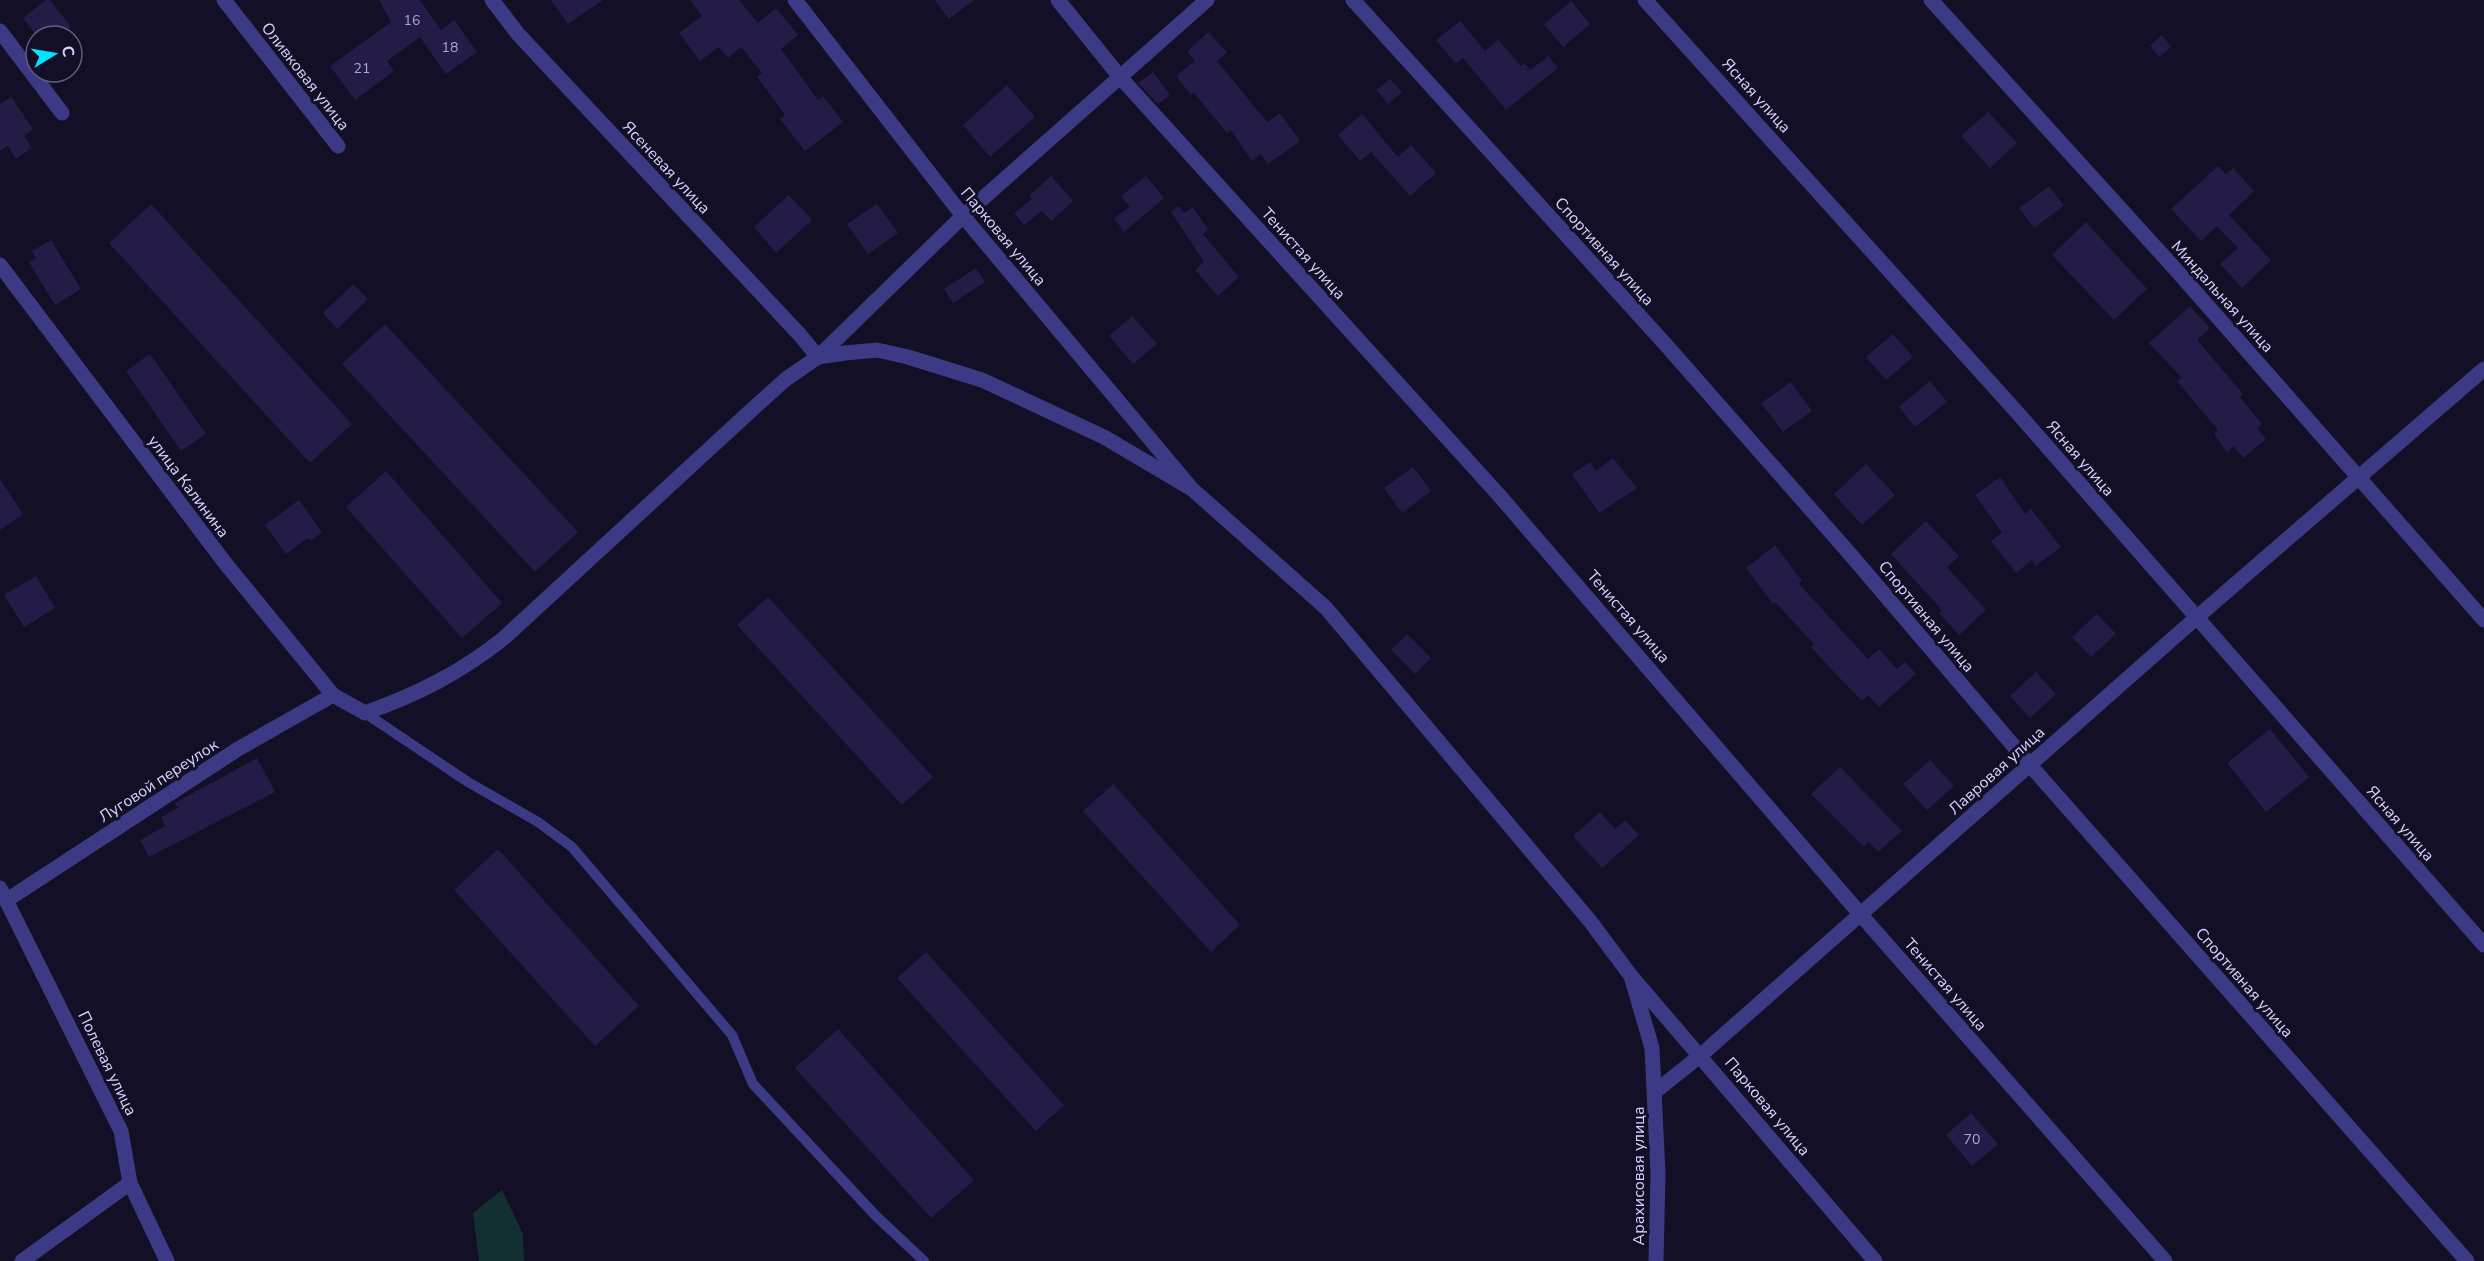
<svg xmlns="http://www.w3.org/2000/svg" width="2484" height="1261" viewBox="0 0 2484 1261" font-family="'Nunito Sans',sans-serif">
<rect width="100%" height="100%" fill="#130f26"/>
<polygon fill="#12302f" points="502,1190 523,1234 524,1261 479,1261 473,1213"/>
<g fill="#241b47">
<polygon points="46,0 50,0 71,27 59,36 37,36 23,18"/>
<polygon points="379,0 420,0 441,30 454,20 477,52 446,74 420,37 387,61 394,71 355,100 330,66 391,22"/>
<polygon points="551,0 603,0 568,24"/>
<polygon points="690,0 739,0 758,23 776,8 798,35 781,49 818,100 823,96 843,122 805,151 780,119 785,115 757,77 762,73 741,47 728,58 719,47 700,61 679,33 702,16"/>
<polygon points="935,0 974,0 949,19"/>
<polygon points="1571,1 1590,24 1563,47 1544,24"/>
<polygon points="1460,21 1485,51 1498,40 1521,66 1524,63 1530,70 1549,56 1558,68 1506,110 1463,58 1456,64 1436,40"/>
<polygon points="1208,32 1227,52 1217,61 1267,122 1280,113 1300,141 1268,164 1261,154 1252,161 1231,130 1227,133 1194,93 1191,95 1176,76 1195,61 1187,52"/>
<polygon points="2162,35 2171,47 2159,57 2150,45"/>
<polygon points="1153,72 1170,95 1158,104 1138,83"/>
<polygon points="1390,79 1402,92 1388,104 1376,90"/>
<polygon points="1007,85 1035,117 990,157 963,125"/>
<polygon points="11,97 33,129 24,136 32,148 16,159 8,146 0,151 0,104"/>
<polygon points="1988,112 2017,143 1990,168 1961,136"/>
<polygon points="1362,114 1398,157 1411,145 1436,173 1410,196 1371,152 1360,161 1338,135"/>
<polygon points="2218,166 2226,174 2233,168 2254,191 2229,215 2271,260 2242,288 2220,264 2238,248 2217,226 2201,241 2171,209"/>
<polygon points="1051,176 1073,201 1051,221 1042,211 1024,225 1014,213 1032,199 1029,196"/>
<polygon points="1146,176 1164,198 1124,232 1114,218 1130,207 1121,196"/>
<polygon points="2049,186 2064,206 2034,228 2019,208"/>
<polygon points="789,195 812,220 776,253 754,227"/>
<polygon points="151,204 352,424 310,463 109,243"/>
<polygon points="877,204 898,233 868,254 847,224"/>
<polygon points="1179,206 1184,213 1193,207 1208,230 1203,234 1239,277 1218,296 1195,270 1204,262 1171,212"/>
<polygon points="2086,222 2147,289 2114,320 2052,255"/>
<polygon points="51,240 81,289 55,305 29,262 36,258 32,251"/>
<polygon points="976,268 985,282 953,303 944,289"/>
<polygon points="353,284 368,299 337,329 323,313"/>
<polygon points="2190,306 2210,328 2197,340 2243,394 2240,397 2262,424 2257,428 2266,439 2243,458 2234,446 2227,452 2214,434 2218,430 2177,381 2182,378 2149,343"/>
<polygon points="1132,316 1157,344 1133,364 1109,336"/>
<polygon points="385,324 578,532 535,572 342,364"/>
<polygon points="1893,334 1913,357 1886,380 1866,357"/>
<polygon points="150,354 206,434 181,451 126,371"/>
<polygon points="1930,381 1947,402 1915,427 1899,407"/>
<polygon points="1791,382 1812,411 1783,432 1761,403"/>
<polygon points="1613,458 1637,488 1599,513 1572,474 1590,462 1596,471"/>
<polygon points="1866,464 1895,495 1862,525 1834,494"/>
<polygon points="1413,467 1431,491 1402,513 1384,488"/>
<polygon points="386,471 502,603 462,638 346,507"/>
<polygon points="2000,477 2025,514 2031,509 2061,547 2036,566 2032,560 2016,573 1991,541 2002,533 1975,495"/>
<polygon points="0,479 23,514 0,530"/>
<polygon points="299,500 322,532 310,541 308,538 286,554 265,525"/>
<polygon points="1926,521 1959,556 1947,567 1986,610 1959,635 1939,613 1942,610 1891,554"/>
<polygon points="1775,545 1802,581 1799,584 1868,659 1879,649 1897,669 1905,662 1916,674 1879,707 1868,695 1862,701 1831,669 1811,647 1814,644 1775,602 1773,604 1746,568"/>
<polygon points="36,576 55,608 24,627 4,595"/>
<polygon points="768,597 933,777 902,805 737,625"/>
<polygon points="2097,614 2116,634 2091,657 2072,637"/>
<polygon points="1407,634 1431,658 1415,674 1391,650"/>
<polygon points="2036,672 2056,694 2030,718 2010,696"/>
<polygon points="2270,729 2309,777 2266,812 2227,763"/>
<polygon points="257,758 275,792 149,857 140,840 165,826 161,817 178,808 175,803"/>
<polygon points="1930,760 1954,786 1927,810 1903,784"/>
<polygon points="1840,767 1902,831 1878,852 1869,842 1864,847 1811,794"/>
<polygon points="1113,784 1240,925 1211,952 1083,811"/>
<polygon points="1600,812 1615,829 1625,820 1639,835 1602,868 1573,836"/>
<polygon points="498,849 639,1006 595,1046 454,890"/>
<polygon points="926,952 1064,1105 1036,1131 897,978"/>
<polygon points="838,1029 974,1180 931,1218 795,1068"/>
<polygon points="1971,1113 1998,1144 1972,1166 1946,1135"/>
</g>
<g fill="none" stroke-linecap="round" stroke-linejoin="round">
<polyline stroke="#3d3a85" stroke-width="10" points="365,713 468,782 538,822 572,847 732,1035 753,1084 876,1216 924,1261"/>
<g stroke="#3d3a85" stroke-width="15">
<polyline points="224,0 338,146"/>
<polyline points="492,0 518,34 800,335 818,357 963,216 1207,0"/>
<polyline points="795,0 963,216 1192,489"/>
<polyline points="1058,0 1120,77 1498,494 1861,915 2165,1261"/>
<polyline points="1353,0 1666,345 1850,554 2029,764 2467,1261"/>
<polyline points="1645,0 2015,410 2484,945"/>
<polyline points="1931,0 2177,271 2484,620"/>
<polyline points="0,31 62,113"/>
<polyline points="0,888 121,1131 130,1183 167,1261"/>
<polyline points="7,900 238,749 333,695"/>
<polyline points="1631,976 1875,1261"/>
<polyline points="1656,1091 1701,1055 2196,618 2484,369"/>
<polyline points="22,1261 130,1183"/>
</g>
<path stroke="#3d3a85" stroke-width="15" d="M 0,265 L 225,563 L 333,695 L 365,713 C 418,694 460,673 504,638 L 757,405 L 786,379 L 818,357 L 845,353 L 877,350 L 908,357 L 982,380 L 1104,437 L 1192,489 L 1326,608 L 1590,921 L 1631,976 L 1652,1048 L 1658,1174 L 1656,1261"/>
</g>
<g text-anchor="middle" stroke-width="6" stroke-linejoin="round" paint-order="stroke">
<g font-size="14" fill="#aca6d1">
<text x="412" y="25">16</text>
<text x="450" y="52">18</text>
<text x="362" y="73">21</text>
<text x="1972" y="1144">70</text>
</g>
<g font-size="16" fill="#d9d4ff" stroke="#130f26">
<text transform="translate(306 76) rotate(52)" y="6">Оливковая улица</text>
<text transform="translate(1757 95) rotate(48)" y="6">Ясная улица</text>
<text transform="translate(667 167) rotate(47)" y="6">Ясеневая улица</text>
<text transform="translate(1004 236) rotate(50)" y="6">Парковая улица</text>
<text transform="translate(1605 251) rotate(48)" y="6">Спортивная улица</text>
<text transform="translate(1304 253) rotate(48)" y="6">Тенистая улица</text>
<text transform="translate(2223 296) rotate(48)" y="6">Миндальная улица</text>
<text transform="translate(2081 458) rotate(49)" y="6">Ясная улица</text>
<text transform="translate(189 486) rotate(53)" y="6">улица Калинина</text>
<text transform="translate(1629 616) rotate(49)" y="6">Тенистая улица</text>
<text transform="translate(1927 616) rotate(50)" y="6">Спортивная улица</text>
<text transform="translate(1996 770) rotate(-42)" y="6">Лавровая улица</text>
<text transform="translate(158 780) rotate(-33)" y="6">Луговой переулок</text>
<text transform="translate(2401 823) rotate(49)" y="6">Ясная улица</text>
<text transform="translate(2245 982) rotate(49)" y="6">Спортивная улица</text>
<text transform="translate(1946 984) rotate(49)" y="6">Тенистая улица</text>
<text transform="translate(108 1063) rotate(64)" y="6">Полевая улица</text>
<text transform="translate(1768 1106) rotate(50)" y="6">Парковая улица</text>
<text transform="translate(1638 1176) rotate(-90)" y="6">Арахисовая улица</text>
</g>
</g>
<g transform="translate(54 54) rotate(79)"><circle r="28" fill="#130f26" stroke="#625e7d" stroke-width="1.5"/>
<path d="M0-4.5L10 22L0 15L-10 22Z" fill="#00e5ff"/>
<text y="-9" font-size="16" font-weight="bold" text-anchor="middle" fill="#d9d4ff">С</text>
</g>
</svg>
